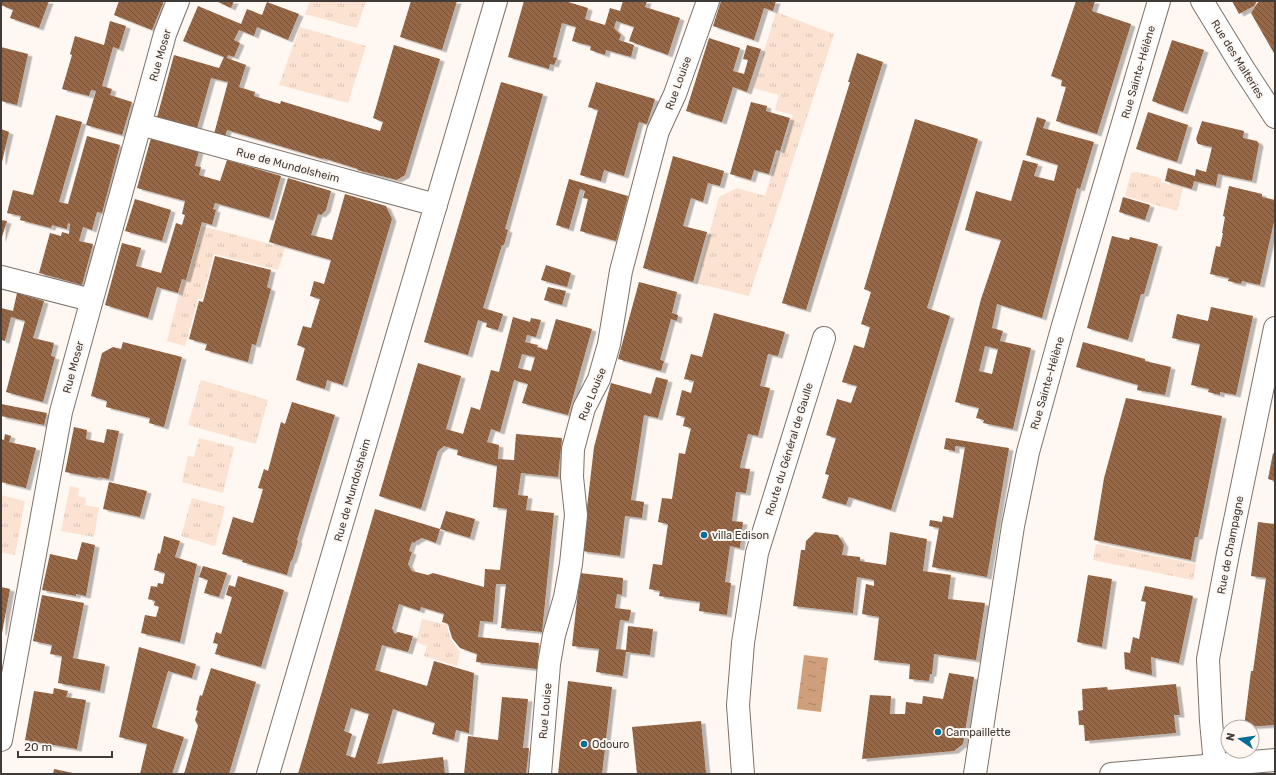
<svg xmlns="http://www.w3.org/2000/svg" width="1276" height="775" viewBox="0 0 1276 775" font-family="Rubik,sans-serif">
<defs>
<pattern id="grass-tufts" width="24" height="20" patternUnits="userSpaceOnUse"><rect width="24" height="20" fill="#fbe2d1"/><path d="M3 7l-1-3M5 7V3M7 7l1-3M15 17l-1-3M17 17v-4M19 17l1-3" fill="none" stroke="#d8c3b4"/></pattern>
<pattern id="water-ripples" width="26" height="14" patternUnits="userSpaceOnUse"><rect width="26" height="14" fill="#cf9f7c"/><path d="M2 4q2-2 4 0t4 0M15 11q2-2 4 0t4 0" fill="none" stroke="#a98366"/></pattern>
<pattern id="building-back-hatch" width="6" height="6" patternUnits="userSpaceOnUse"><rect width="6" height="6" fill="#966847"/><path d="M-1 5l2 2M0 0l6 6M5-1l2 2" fill="none" stroke="#755239"/></pattern>
<filter id="shadow"><feDropShadow dx="4.5" dy="2.5" stdDeviation="0" flood-color="#0004"/></filter>
</defs>
<rect width="100%" height="100%" fill="#fff7f2"/>
<g fill="url(#grass-tufts)">
<polygon points="310,1 366,1 357,28 305,14"/>
<polygon points="776,12 834,34 749,296 696,283 719,197 737,188 765,196 778,153 782,154 793,115 775,110 779,95 753,88"/>
<polygon points="300,27 366,46 348,103 279,85"/>
<polygon points="1137,172 1161,178 1161,182 1183,188 1177,211 1125,196 1131,173"/>
<polygon points="202,226 285,248 278,270 214,254 202,299 198,299 185,346 167,341 183,279 187,279"/>
<polygon points="201,380 268,400 256,444 188,425"/>
<polygon points="199,438 234,447 223,493 182,482 188,456 194,457"/>
<polygon points="70,486 79,488 78,496 86,498 85,505 99,508 94,537 61,531"/>
<polygon points="1,495 25,501 15,555 1,552"/>
<polygon points="192,498 225,507 215,546 181,536"/>
<polygon points="1096,544 1196,564 1193,580 1093,560"/>
<polygon points="422,619 447,625 450,638 460,652 457,666 424,656 427,646 416,642"/>
</g>
<polygon fill="url(#water-ripples)" points="804,655 828,658 821,712 797,709"/>
<g fill="url(#building-back-hatch)" fill-rule="evenodd" filter="url(#shadow)">
<polygon points="1,1 49,1 39,28 10,18 13,10 1,5"/>
<polygon points="119,1 164,1 152,30 114,15"/>
<polygon points="216,1 234,1 231,8"/>
<polygon points="411,1 457,1 442,50 400,37"/>
<polygon points="524,1 565,1 588,8 585,19 605,25 610,8 620,11 623,1 647,1 645,7 680,18 668,55 629,41 634,27 616,21 614,28 621,35 619,40 634,45 631,57 606,50 605,55 590,50 591,46 572,41 576,27 562,23 553,57 557,58 554,65 550,64 549,69 508,57"/>
<polygon points="721,1 776,1 773,11 764,8 754,40 713,26"/>
<polygon points="1076,1 1095,1 1092,11 1131,24 1097,134 1056,121 1066,87 1061,86 1062,80 1051,76"/>
<polygon points="1232,1 1257,1 1254,6 1239,14"/>
<polygon points="1259,1 1275,1 1275,55 1251,13"/>
<polygon points="267,2 299,14 288,40 257,27 254,36 239,30 234,40 240,43 234,57 228,55 227,58 246,65 239,87 255,92 254,96 280,104 281,101 380,131 383,122 373,118 394,45 440,59 405,175 397,180 357,170 358,169 323,158 323,159 227,130 225,137 214,134 228,82 211,78 196,132 156,121 174,55 219,68 224,57 183,41 198,6 241,24 247,9 262,15"/>
<polygon points="110,21 126,26 119,49 113,47 102,86 112,89 110,95 132,102 122,135 86,125 96,91 91,90 89,96 62,89 72,55 70,54 75,36 104,45"/>
<polygon points="709,38 740,48 733,71 744,74 748,60 743,59 747,45 761,49 747,92 733,87 722,122 686,111"/>
<polygon points="1172,40 1204,50 1183,112 1152,101"/>
<polygon points="1,47 28,54 17,105 1,101"/>
<polygon points="857,53 883,62 806,310 782,303 850,82 848,82"/>
<polygon points="501,82 543,94 505,229 508,230 504,245 502,245 483,308 503,314 498,330 486,327 487,323 478,320 468,355 424,342"/>
<polygon points="596,82 655,99 647,124 639,122 624,176 604,170 601,181 580,175 598,110 588,107"/>
<polygon points="751,102 767,106 766,111 790,118 780,151 776,150 769,174 754,170 751,180 730,174"/>
<polygon points="1148,112 1188,125 1177,162 1136,149"/>
<polygon points="56,115 82,122 59,202 68,204 87,136 120,145 102,213 97,212 92,230 83,227 79,241 93,244 82,285 39,273 50,233 61,236 62,232 69,234 70,224 68,223 67,229 52,225 51,228 20,220 21,216 7,213 13,190 33,195"/>
<path d="M 1037,117 L 1046,120 L 1043,128 L 1094,142 L 1080,189 L 1077,188 L 1075,196 L 1042,318 L 997,304 L 992,328 L 1003,331 L 1000,341 L 1031,348 L 1013,429 L 983,423 L 984,420 L 976,418 L 979,408 L 955,402 L 981,299 L 1001,240 L 965,230 L 976,191 L 1011,201 L 1023,160 L 1038,164 L 1034,176 L 1054,181 L 1058,165 L 1026,155 ZM 985,346 L 998,349 L 992,374 L 979,371 Z"/>
<polygon points="915,119 978,139 927,308 950,316 891,510 849,497 846,505 822,498 829,475 825,474 836,438 826,435 837,399 851,403 857,386 842,382 854,345 864,348 870,327 861,324 871,292 864,289"/>
<polygon points="1202,121 1244,131 1243,138 1257,141 1259,144 1252,181 1218,174 1216,186 1194,181 1192,189 1165,181 1168,168 1195,176 1196,169 1206,172 1212,147 1198,144 1196,139"/>
<polygon points="1,129 9,132 2,162 1,162"/>
<polygon points="151,138 199,151 195,166 201,167 199,175 220,181 227,160 281,176 269,218 215,203 213,209 216,210 212,225 202,222 186,280 182,279 178,293 157,287 148,318 105,305 122,243 141,248 136,266 161,273 176,223 182,225 185,215 182,214 185,201 137,188"/>
<polygon points="673,156 724,171 720,186 708,183 703,202 691,198 683,226 707,232 693,282 643,268"/>
<polygon points="288,178 331,191 326,210 321,215 318,214 311,235 332,240 345,194 386,206 392,219 343,385 327,380 325,389 296,380 305,348 297,345 303,326 311,328 320,299 310,296 314,281 324,284 331,260 269,242"/>
<polygon points="569,179 628,196 616,241 580,231 588,199 583,198 585,191 580,189 569,229 556,225"/>
<polygon points="1229,186 1262,194 1262,197 1275,200 1275,217 1260,285 1242,281 1241,284 1228,281 1229,278 1210,274 1216,246 1220,247 1223,233 1222,233 1225,217 1223,216"/>
<polygon points="1123,197 1150,205 1145,220 1119,212"/>
<polygon points="135,199 171,210 162,241 125,231"/>
<polygon points="1,220 7,221 1,240"/>
<polygon points="1112,236 1129,240 1130,237 1158,244 1144,294 1141,294 1128,340 1087,328"/>
<polygon points="215,256 271,270 267,287 271,289 256,345 252,344 248,362 205,350 207,344 189,339 199,301 203,302"/>
<polygon points="546,265 571,273 567,287 541,280"/>
<polygon points="639,282 677,292 672,313 678,315 677,321 671,319 660,360 664,361 661,371 618,359"/>
<polygon points="548,287 566,291 562,305 544,300"/>
<polygon points="17,293 44,301 33,338 54,343 51,356 55,357 43,402 6,392 25,321 11,317 5,341 1,340 1,308 13,311"/>
<polygon points="1211,307 1253,316 1236,395 1220,392 1220,395 1208,392 1209,389 1191,385 1200,344 1172,338 1177,314 1208,321"/>
<polygon points="714,313 785,332 778,356 768,354 760,386 770,388 758,436 748,434 741,462 740,468 750,469 746,493 736,492 732,521 743,522 740,548 730,546 725,582 731,583 727,615 699,611 700,602 659,596 660,591 649,589 653,564 662,565 668,524 658,522 662,498 672,499 679,453 685,454 691,428 683,426 685,417 676,415 682,390 691,393 694,381 684,379 691,354 702,357"/>
<path d="M 513,317 L 530,322 L 531,318 L 541,320 L 536,337 L 527,335 L 525,342 L 538,345 L 537,347 L 547,350 L 556,319 L 592,329 L 568,415 L 522,403 L 528,384 L 514,380 L 500,432 L 491,429 L 487,442 L 499,445 L 498,459 L 514,460 L 516,434 L 562,438 L 558,477 L 521,473 L 518,495 L 528,496 L 526,510 L 554,513 L 542,632 L 501,628 L 506,584 L 496,584 L 493,622 L 480,621 L 478,637 L 539,643 L 537,669 L 476,662 L 477,654 L 460,648 L 452,638 L 448,624 L 442,622 L 444,614 L 421,607 L 420,611 L 399,604 L 392,628 L 395,634 L 398,632 L 413,636 L 408,652 L 382,645 L 375,670 L 427,686 L 434,661 L 474,673 L 469,733 L 456,730 L 454,740 L 432,734 L 435,723 L 393,709 L 377,764 L 443,757 L 445,774 L 298,774 L 375,509 L 440,529 L 436,543 L 422,538 L 416,541 L 414,543 L 412,542 L 409,551 L 412,552 L 408,564 L 412,571 L 428,575 L 433,573 L 484,587 L 485,569 L 500,570 L 507,509 L 493,507 L 497,466 L 457,455 L 458,450 L 444,446 L 438,451 L 421,509 L 379,496 L 418,363 L 461,376 L 446,429 L 463,434 L 471,407 L 480,410 L 491,370 L 499,372 ZM 522,354 L 535,357 L 531,371 L 518,368 ZM 351,708 L 369,714 L 355,758 L 346,755 L 352,734 L 344,731 Z"/>
<polygon points="123,342 182,357 164,427 149,423 150,418 106,407 107,401 91,396 102,353 113,347 121,349"/>
<polygon points="1083,342 1145,359 1145,361 1171,367 1165,395 1137,390 1138,385 1076,367"/>
<polygon points="656,377 668,380 658,418 644,415 631,500 644,502 642,518 625,516 620,556 582,551 594,447 611,383 651,394"/>
<polygon points="1126,398 1222,416 1198,537 1195,537 1191,560 1094,540 1104,478"/>
<polygon points="292,402 335,415 297,540 298,541 292,561 291,560 287,575 242,562 243,560 222,554 233,517 253,523 263,489 258,488 264,469 268,471 281,422 285,424"/>
<polygon points="1,404 47,413 44,425 1,416"/>
<polygon points="74,427 87,430 86,439 104,443 107,429 119,431 109,479 98,477 97,478 65,472"/>
<polygon points="5,434 11,436 9,442 36,448 26,488 1,482 1,439 4,440"/>
<polygon points="946,438 1009,448 987,577 932,567 939,528 929,526 930,520 942,522 943,516 953,518 965,447 955,446 955,451 944,449"/>
<polygon points="1273,453 1275,454 1275,481 1268,479"/>
<polygon points="109,482 147,491 140,517 103,509"/>
<polygon points="446,511 475,519 470,538 440,529"/>
<polygon points="1258,522 1275,524 1275,725 1244,727 1251,671 1253,671 1266,578 1251,576"/>
<polygon points="815,532 838,535 844,545 842,555 860,557 860,561 886,565 890,532 927,539 923,571 951,575 948,599 985,603 976,660 934,654 932,674 930,674 929,681 909,679 910,664 874,660 879,617 862,614 866,584 874,586 874,580 857,577 853,613 793,606 801,550 805,550 806,541"/>
<polygon points="164,536 180,541 175,557 197,564 180,642 141,633 145,615 156,617 159,607 154,605 155,601 148,599 151,586 157,587 158,583 163,584 165,573 154,570 158,553 160,554"/>
<polygon points="82,542 95,545 86,596 76,594 76,596 42,590 50,554 77,560"/>
<polygon points="203,566 227,573 219,597 204,593 208,580 199,577"/>
<polygon points="580,573 623,578 622,595 617,594 615,608 631,610 629,621 620,620 616,649 626,650 628,626 653,629 650,655 626,652 623,676 596,672 599,649 572,646"/>
<polygon points="1088,575 1112,579 1102,647 1077,642"/>
<polygon points="238,576 284,590 261,667 215,654 218,644 213,643 216,632 221,634 232,597 226,595 229,585 235,587"/>
<polygon points="1145,586 1193,596 1179,663 1151,657 1152,675 1125,669 1124,652 1130,653 1133,637 1139,639 1146,602 1141,601"/>
<polygon points="1,587 10,589 2,633 1,633"/>
<polygon points="42,595 84,603 73,658 105,664 100,691 58,683 62,656 50,654 52,645 33,641"/>
<polygon points="139,647 196,664 192,678 168,671 152,727 184,737 172,774 140,774 147,744 119,737"/>
<polygon points="211,668 256,682 229,774 184,774 198,726 195,720 198,711 196,710 200,695 202,696"/>
<polygon points="949,673 974,677 963,744 954,751 862,759 870,695 891,696 890,714 905,714 906,702 922,704 923,696 943,699"/>
<polygon points="568,681 612,687 602,774 558,774"/>
<polygon points="1176,684 1180,715 1174,715 1176,733 1085,741 1084,725 1079,725 1078,711 1083,710 1082,689 1107,687 1108,690"/>
<polygon points="54,688 68,691 66,697 86,700 77,749 25,740 34,691 53,694"/>
<polygon points="502,697 528,699 523,748 529,748 526,774 464,774 468,736 498,740"/>
<polygon points="701,721 706,773 637,774 632,727"/>
<polygon points="54,769 73,773 73,774 53,774"/>
</g>
<g fill="none" stroke-linecap="round" stroke-linejoin="round">
<g stroke="#7d726a" stroke-width="24">
<g id="minor">
<polyline points="1202,1 1243,68 1275,117"/>
<polyline points="140,124 436,205"/>
<polyline points="1,277 91,300"/>
<polyline points="1,740 61,412 165,34 178,1"/>
<polyline points="1215,765 1211,721 1208,659 1228,554 1275,328"/>
<polyline points="268,774 496,1"/>
<polyline points="540,774 549,664 554,635 565,597 571,564 576,515 572,477 573,449 584,408 599,379 609,344 621,271 658,131 675,94 708,1"/>
<polyline points="743,774 738,705 743,643 757,553 824,338"/>
<polyline points="975,774 1013,526 1028,452 1062,329 1159,1"/>
</g>
</g>
<g stroke="#7d726a" stroke-width="24">
<polyline id="secondary" points="1111,774 1275,760"/>
</g>
<use href="#minor" stroke="#fff" stroke-width="22"/>
<use href="#secondary" stroke="#fff" stroke-width="22"/>
</g>
<g fill="#046c99" stroke="#fff7f2" stroke-width="1.5">
<circle cx="704" cy="535" r="4"/>
<circle cx="938" cy="732" r="4"/>
<circle cx="584" cy="744" r="4"/>
</g>
<g text-anchor="middle" stroke-width="4" stroke-linejoin="round" paint-order="stroke">
<g font-size="11" fill="#403b37" stroke="#fff7f2">
<text transform="translate(160 55) rotate(-74)" y="4">Rue Moser</text>
<text transform="translate(1238 59) rotate(58)" y="4">Rue des Malteries</text>
<text transform="translate(1138 72) rotate(-74)" y="4">Rue Sainte-Hélène</text>
<text transform="translate(678 83) rotate(-70)" y="4">Rue Louise</text>
<text transform="translate(288 165) rotate(15)" y="4">Rue de Mundolsheim</text>
<text transform="translate(73 367) rotate(-75)" y="4">Rue Moser</text>
<text transform="translate(1047 383) rotate(-74)" y="4">Rue Sainte-Hélène</text>
<text transform="translate(592 394) rotate(-68)" y="4">Rue Louise</text>
<text transform="translate(789 449) rotate(-73)" y="4">Route du Général de Gaulle</text>
<text transform="translate(352 490) rotate(-74)" y="4">Rue de Mundolsheim</text>
<text transform="translate(1230 545) rotate(-79)" y="4">Rue de Champagne</text>
<text transform="translate(545 711) rotate(-85)" y="4">Rue Louise</text>
</g>
<g font-size="11" fill="#403b37" stroke="#fff7f2" text-anchor="start">
<text x="712" y="539">villa Edison</text>
<text x="946" y="736">Campaillette</text>
<text x="592" y="748">Odouro</text>
</g>
</g>
<rect width="1276" height="775" fill="none" stroke="#403b37" stroke-width="4"/>
<g transform="translate(1240 739) rotate(283)"><circle r="19" fill="#fff7f2" stroke="#b3aca7"/>
<path d="M0-3L7 15L0 10L-7 15Z" fill="#046c99"/>
<text y="-6" font-size="11" font-weight="bold" text-anchor="middle" fill="#403b37">N</text>
</g>
<path d="M18 751v6h94v-6" fill="none" stroke="#403b37" stroke-width="2"/>
<text x="24" y="751" font-size="12" fill="#403b37" stroke="#fff7f2" stroke-width="3" paint-order="stroke">20 m</text>
</svg>
